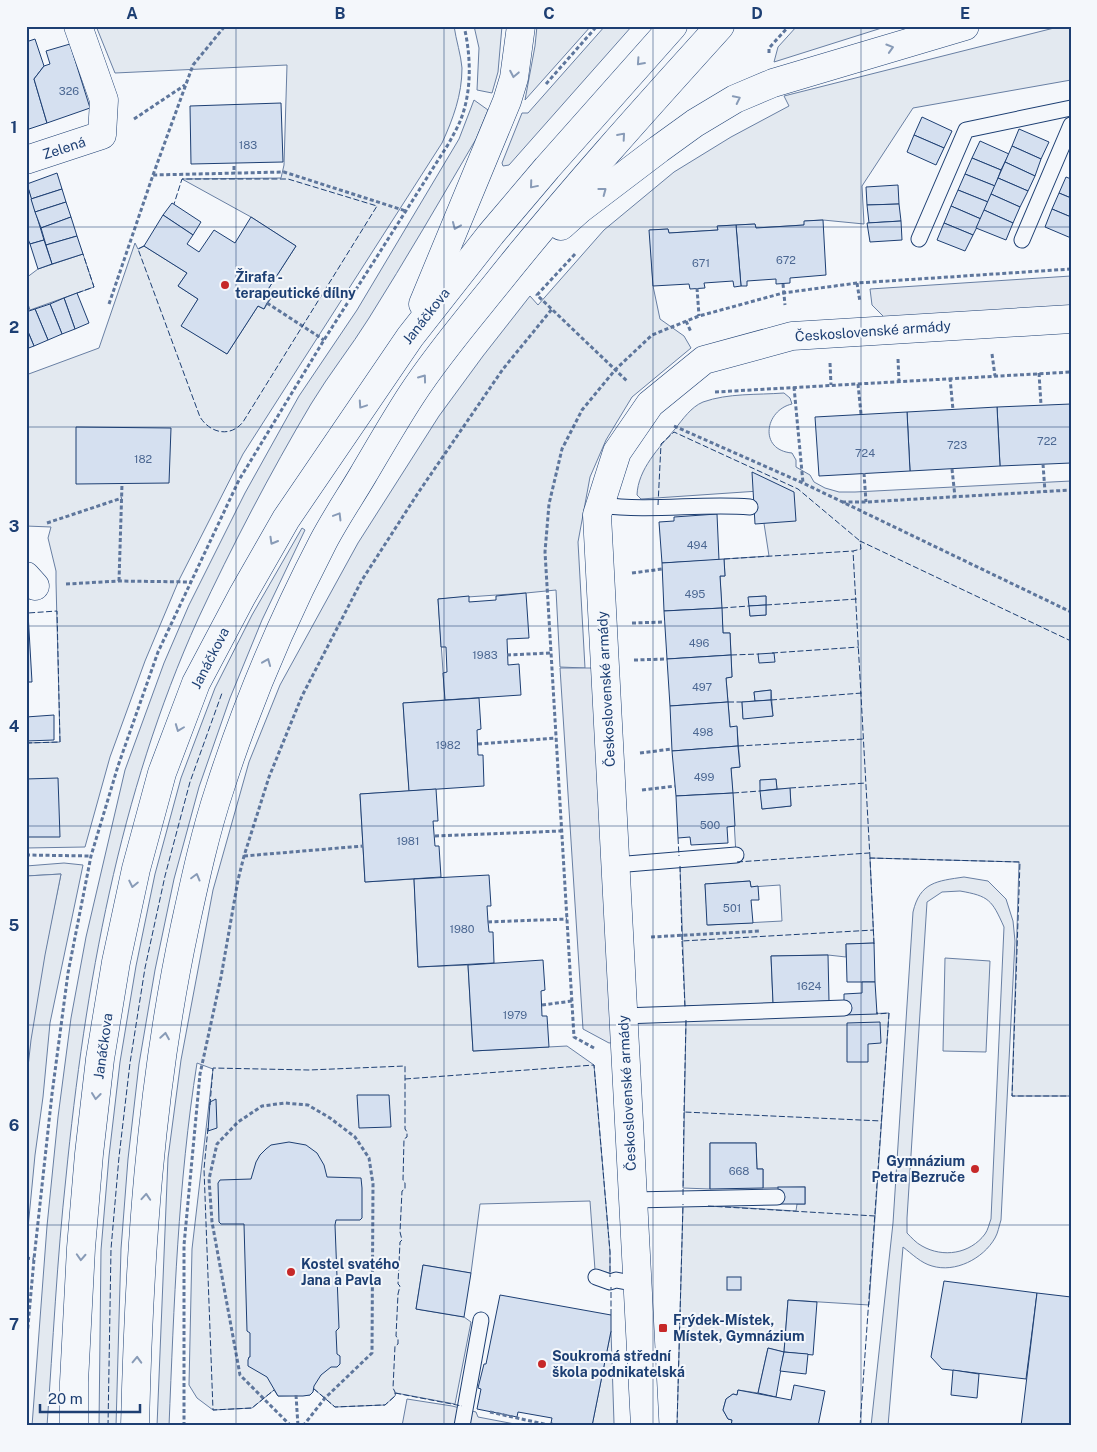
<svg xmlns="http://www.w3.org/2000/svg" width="1097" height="1452" viewBox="0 0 1097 1452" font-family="'Public Sans',sans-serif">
<rect width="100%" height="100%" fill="#f4f7fb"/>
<g fill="#e3e9f0" stroke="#687fa3" fill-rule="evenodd">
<path d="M 96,26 L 454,26 C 456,40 461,55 462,68 C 462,95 453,119 442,143 L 243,454 L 179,580 L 145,661 L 110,757 L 85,847 L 26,848 L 26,743 L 60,742 L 56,582 L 56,571 L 48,538 L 51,527 L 26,526 L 26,375 L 99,348 L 135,243 L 138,249 L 144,246 L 187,273 L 178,286 L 198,299 L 182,326 L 227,354 L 258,306 L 264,309 L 271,298 L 265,294 L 296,246 L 251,217 L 182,179 L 281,178 L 284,165 L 287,65 L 115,73 Z"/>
<polygon points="474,26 502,26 498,72 492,93 477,90 479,48"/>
<polygon points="537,26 591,26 525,100 535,46"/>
<polygon points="605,26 632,26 509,165 503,166 502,163 522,113 528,113"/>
<polygon points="797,26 888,26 774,62 778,47"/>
<path d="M 1062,26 L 1071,26 L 1071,80 L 913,108 L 862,186 L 864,224 L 823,220 L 805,221 L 804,225 L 756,228 L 755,224 L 718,226 L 718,230 L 669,233 L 668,229 L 650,230 L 653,286 L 660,319 L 684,336 L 691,348 L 632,397 L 606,440 L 590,477 L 578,542 L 585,668 L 560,667 L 556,590 L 526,593 L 438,599 L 445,700 L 403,703 L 409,791 L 360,794 L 365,882 L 414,879 L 418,967 L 468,965 L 473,1051 L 567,1046 L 594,1065 L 610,1252 L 610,1273 L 595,1270 L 590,1201 L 480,1204 L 471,1273 L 423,1265 L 416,1309 L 464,1317 L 471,1322 L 455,1404 L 396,1393 L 395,1396 L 385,1405 L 335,1407 L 314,1389 L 310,1395 L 278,1396 L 274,1390 L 252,1408 L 213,1410 L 197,1398 L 189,1385 L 192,1249 L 213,1069 L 197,1063 C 178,1183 174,1305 169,1426 L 157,1426 L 168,1158 L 181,1060 L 213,890 L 249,762 L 280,685 L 358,543 L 439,416 L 483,356 L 530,296 L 538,305 L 604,230 L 674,172 L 731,137 L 789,106 L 784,96 Z"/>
<path d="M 474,100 L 488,110 L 476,139 C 441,199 406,259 369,318 C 351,347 329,374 311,404 C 270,473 232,546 198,619 C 119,794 85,986 66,1177 C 57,1259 53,1343 47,1426 L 32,1426 L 47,1226 L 58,1117 L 71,1018 L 86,937 L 125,770 L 164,663 L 189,605 L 245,493 L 299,396 L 357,310 L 459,139 Z"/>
<polygon points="83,254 94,287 30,310 26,298 26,278 38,269"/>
<path d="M 784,393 L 790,398 L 792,404 C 765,410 758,450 792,453 L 796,460 L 796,467 L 810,475 L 814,482 L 825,488 L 839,492 L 855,492 L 1071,481 L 1071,1096 L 1012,1096 L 1019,862 L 870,858 L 874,943 L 846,944 L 846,957 L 828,955 L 771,956 L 773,1003 L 685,1006 L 680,866 L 736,855 L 731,768 L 740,767 L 737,727 L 730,727 L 726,678 L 732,677 L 730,633 L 723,633 L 720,576 L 725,576 L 724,559 L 769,556 L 759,491 L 641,499 L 637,495 C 638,469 659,448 675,429 C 683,419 691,407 703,402 C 728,393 757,395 784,393 ZM 766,596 L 766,615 L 750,616 L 749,597 ZM 771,690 L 773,716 L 743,718 L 742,702 L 755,701 L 754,692 ZM 776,779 L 777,789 L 790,789 L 791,806 L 762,809 L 760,780 ZM 750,881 L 751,887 L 780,885 L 782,921 L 708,925 L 705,884 Z"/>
<polygon points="302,528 305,530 304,532 262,620 230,698 199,787 174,879 155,970 139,1064 128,1159 121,1249 116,1426 99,1426 101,1250 109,1156 120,1062 136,966 155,874 181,778 215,688 252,615"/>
<path d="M 64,863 L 83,865 L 50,1023 L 43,1097 L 35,1155 L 26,1249 C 26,1195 24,1140 26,1085 C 30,1016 47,942 61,874 L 26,876 L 26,866 Z"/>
<path d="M 964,877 L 988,881 L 1006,899 L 1013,921 L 1015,941 L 1001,1220 C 999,1226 998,1233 995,1238 C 983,1259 955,1273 932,1266 C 921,1263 912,1254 903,1247 L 888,1426 L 871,1426 L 893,1223 L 913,912 C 920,882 937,881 964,877 ZM 960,891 C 989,896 992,900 1004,927 L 991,1219 C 989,1224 988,1230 985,1234 C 970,1254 943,1258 922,1246 C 916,1243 911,1237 907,1233 L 907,1218 L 927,902 L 942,892 Z"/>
<polygon points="945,958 990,961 986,1052 943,1051"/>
<polygon points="889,1013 869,1305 788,1300 784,1352 768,1348 758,1393 738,1390 737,1395 733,1394 726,1399 723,1410 728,1419 732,1420 731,1426 677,1426 683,1204 796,1211 797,1204 805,1204 805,1187 763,1188 763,1169 757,1169 756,1143 710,1143 710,1189 683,1188 686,1020"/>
<polygon points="611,1331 614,1423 612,1426 592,1426"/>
</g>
<g fill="#e3e8f0" stroke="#687fa3">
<polygon points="1071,276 1071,319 897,330 872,305 870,289"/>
<polygon points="560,668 605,668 624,1041 609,1043 583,1029"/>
<polygon points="61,874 45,955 31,1040 26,1085 26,876"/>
<polygon points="407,1399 452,1406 476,1412 478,1417 525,1426 402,1426"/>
</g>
<g fill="#d5e0f0" stroke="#1d3f73">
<polygon points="35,39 44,66 34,79 47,123 26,130 26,42"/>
<polygon points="70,44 90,108 47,123 34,79 44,66 50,64 46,51"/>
<polygon points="281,103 283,162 191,164 190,106"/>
<polygon points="922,117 952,131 944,148 914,135"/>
<polygon points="1019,129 1049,142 1041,159 1012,146"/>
<polygon points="914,135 944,148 936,165 907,152"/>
<polygon points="980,141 1009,154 1001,170 972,158"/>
<polygon points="1012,146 1041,159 1035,176 1005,162"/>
<polygon points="972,158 1001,170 995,186 965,174"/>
<polygon points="1005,162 1035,176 1028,191 998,178"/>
<polygon points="57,173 62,189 31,199 27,184"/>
<polygon points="965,174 995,186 988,202 958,190"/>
<polygon points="1066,177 1071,179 1071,198 1059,193"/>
<polygon points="998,178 1028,191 1020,207 991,194"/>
<polygon points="27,184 44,240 30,244 26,234"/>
<polygon points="898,185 899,204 867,205 866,187"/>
<polygon points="62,189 66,202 35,212 31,199"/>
<polygon points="958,190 988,202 981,219 951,206"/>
<polygon points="1059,193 1071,198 1071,217 1052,209"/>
<polygon points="991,194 1020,207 1013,223 984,210"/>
<polygon points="66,202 71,217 41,228 35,212"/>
<polygon points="172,203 201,222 193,235 163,215"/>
<polygon points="899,204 901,221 869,223 867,205"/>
<polygon points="951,206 981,219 973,235 944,223"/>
<polygon points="1052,209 1071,217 1071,238 1045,227"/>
<polygon points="984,210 1013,223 1006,240 976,228"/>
<polygon points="163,215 193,235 187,244 199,252 214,230 235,243 251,217 296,246 265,294 271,298 267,303 264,309 258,306 227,354 181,326 198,299 178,286 187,273 144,246"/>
<polygon points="71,217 77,236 46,245 41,228"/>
<polygon points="823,220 826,275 790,278 790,283 776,284 776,279 747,281 747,286 741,286 736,225 755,224 756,228 804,225 804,221"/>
<polygon points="901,221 902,240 870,242 867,223"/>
<polygon points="944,223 973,235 965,251 937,240"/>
<polygon points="736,225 741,286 734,287 733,281 704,283 705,288 690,289 689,284 653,286 649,230 668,229 669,233 718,230 717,226"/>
<polygon points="77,236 83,254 52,264 46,245"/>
<polygon points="44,240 52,264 38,269 30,244"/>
<polygon points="77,293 89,323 75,329 64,298"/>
<polygon points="64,298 75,329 62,334 50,304"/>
<polygon points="50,304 62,334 48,340 35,309"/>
<polygon points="35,309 48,340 34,346 26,327 26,312"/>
<polygon points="26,327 34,346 26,349"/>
<polygon points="1071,404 1071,463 1000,466 997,407"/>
<polygon points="997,407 1000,466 910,471 907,412"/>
<polygon points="907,412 910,471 819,476 815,417"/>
<polygon points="76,427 171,428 169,483 76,484"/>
<polygon points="752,472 794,492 796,521 755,524"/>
<polygon points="717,514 719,560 662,563 659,522 674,521 674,517"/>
<polygon points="724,559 725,576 720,576 722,608 664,611 662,563"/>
<polygon points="526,593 529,638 507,639 508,665 519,664 521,695 445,700 443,673 447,672 446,647 441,647 438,599 469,596 469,602 496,600 496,596"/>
<polygon points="766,596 766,605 749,606 748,597"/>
<polygon points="766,605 766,615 750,616 749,606"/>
<polygon points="722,608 723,633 730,633 731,655 667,659 664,611"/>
<polygon points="26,613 28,613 32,682 26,682"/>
<polygon points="774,653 775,662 759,663 758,654"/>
<polygon points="731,655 732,677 726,678 728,702 670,706 667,659"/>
<polygon points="771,690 771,700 755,701 754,692"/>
<polygon points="479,698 481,729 477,730 478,755 483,755 484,786 409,791 403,703"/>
<polygon points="771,700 773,716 743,719 742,702"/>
<polygon points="728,702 730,727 737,726 738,746 672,751 670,706"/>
<polygon points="54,715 54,740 26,741 26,717"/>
<polygon points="738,746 740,767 731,768 733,793 676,796 672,751"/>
<polygon points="58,778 60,837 26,837 26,779"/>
<polygon points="776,779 777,789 760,791 760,780"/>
<polygon points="790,788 791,806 762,809 760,791"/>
<polygon points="436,789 438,821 433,821 435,846 439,846 441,877 365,882 360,794"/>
<polygon points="733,793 735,826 727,827 728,843 691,845 690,837 678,838 676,796"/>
<polygon points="489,875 491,906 487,906 488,922 489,932 493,932 494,963 418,967 414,879"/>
<polygon points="750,881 751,887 758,886 759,900 751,900 753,923 707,925 705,884"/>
<polygon points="874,943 875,982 847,982 846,944"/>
<polygon points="828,955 829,1001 773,1003 771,956"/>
<polygon points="543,960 545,990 541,991 542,1016 547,1016 549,1047 473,1051 468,965"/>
<polygon points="862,982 875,982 877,1014 844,1015 844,994 862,993"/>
<polygon points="880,1022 881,1043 868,1044 868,1062 847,1062 847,1023"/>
<polygon points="357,1095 389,1095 391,1127 359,1128"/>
<polygon points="216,1099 217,1128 208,1131 210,1102"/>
<polygon points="289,1142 306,1145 317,1153 324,1165 327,1177 361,1178 362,1188 362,1218 360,1220 336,1220 335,1225 339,1328 336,1331 337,1354 340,1356 340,1364 337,1367 331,1367 321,1375 314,1386 313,1392 310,1395 303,1396 278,1396 267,1377 248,1366 248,1360 249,1357 250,1357 250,1333 247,1331 244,1224 221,1224 219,1222 218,1183 220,1180 251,1179 256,1162 260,1155 266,1149 271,1145"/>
<polygon points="710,1143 756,1143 757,1169 763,1169 763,1188 710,1189"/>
<rect x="778" y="1187" width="27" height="17"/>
<polygon points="423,1265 471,1273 464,1317 416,1309"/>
<rect x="727" y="1277" width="14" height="13"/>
<polygon points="944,1281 1037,1293 1026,1379 942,1369 931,1357"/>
<polygon points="1037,1293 1071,1297 1071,1426 1021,1426"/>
<polygon points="500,1295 611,1315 611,1331 592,1426 565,1426 551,1423 552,1418 518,1412 517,1417 477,1409 481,1389 478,1388 484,1364 486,1364"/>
<polygon points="788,1300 817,1302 813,1355 784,1352"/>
<polygon points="768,1348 784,1352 776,1397 758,1393"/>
<polygon points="784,1352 808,1354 806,1374 780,1371"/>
<polygon points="953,1370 979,1374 977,1398 951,1395"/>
<polygon points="794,1385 825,1391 818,1426 731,1426 732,1420 728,1419 723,1410 726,1399 733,1394 737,1395 738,1390 791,1400"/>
</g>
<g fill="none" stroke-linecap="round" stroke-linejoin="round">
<g stroke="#1d3f73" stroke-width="17">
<g id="service">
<polyline points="919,239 966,130 1071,108"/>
<polyline points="1022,240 1071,125"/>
<path d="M 601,505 C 651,512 700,503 750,507"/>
<polyline points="615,865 736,855"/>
<polyline points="623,1016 844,1008"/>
<polyline points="633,1200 777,1197"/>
<polyline points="596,1277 610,1282 616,1280 637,1284"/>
<polyline points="462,1426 481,1320"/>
</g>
</g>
<g stroke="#1d3f73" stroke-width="29">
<g id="minor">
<polyline points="26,160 102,135 104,100 78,26"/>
<polyline points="26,576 35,586"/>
<polyline points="645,1426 597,515 617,452 650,404 704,360 792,336 1071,319"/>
</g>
</g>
<g stroke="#1d3f73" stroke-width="29">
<g id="primary">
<polyline points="561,226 580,209 659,149 695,123 735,99 773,83 965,26"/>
<polyline points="423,304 507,101 514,78 521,26"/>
<polyline points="74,1426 74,1382 81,1248 89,1154 100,1059 116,962 136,869 162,773 196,683 242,596 286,519 410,337 491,234 547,168 673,26"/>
<path d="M 135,1426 C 139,1258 150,1090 185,926 C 195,880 205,833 220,788 C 247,704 282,621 323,542 C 335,519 350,497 363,475 C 379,448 395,420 412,394 C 438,354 469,318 498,282 C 569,193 644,110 720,26"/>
</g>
</g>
<g stroke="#5e769c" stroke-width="3" stroke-dasharray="4 2.5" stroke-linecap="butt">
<polyline points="769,53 769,48 789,26"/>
<polyline points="546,84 597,26"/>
<polyline points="134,119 185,85"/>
<polyline points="234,166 234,173"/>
<polyline points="153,175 193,65 225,26"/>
<polyline points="575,254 537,295 628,382"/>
<polyline points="857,283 860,302"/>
<polyline points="783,284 785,305"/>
<polyline points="697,288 699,316"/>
<polyline points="267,303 324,340"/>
<polyline points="109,304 153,175 284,172 406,211"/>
<polyline points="686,321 691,332"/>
<polyline points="992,354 995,376"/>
<polyline points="898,359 899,381"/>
<polyline points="830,363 831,385"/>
<polyline points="1039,373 1041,405"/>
<polyline points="950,378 953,410"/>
<polyline points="858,384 861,414"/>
<polyline points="794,387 803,483"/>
<polyline points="715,392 1071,372"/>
<polyline points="674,426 803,483 1071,612"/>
<polyline points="1043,464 1045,492"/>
<polyline points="952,469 955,497"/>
<polyline points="864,473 866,502"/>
<polyline points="842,502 866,502 1071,490"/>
<polyline points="47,523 122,498"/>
<polyline points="632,573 662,569"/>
<polyline points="119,581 122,484"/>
<polyline points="66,584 119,581 191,582"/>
<polyline points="632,623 665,622"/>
<polyline points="507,655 551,653"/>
<polyline points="634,660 667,659"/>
<polyline points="478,744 556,738"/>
<polyline points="640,753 672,749"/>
<polyline points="642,790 675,786"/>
<polyline points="435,836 561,831"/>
<polyline points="26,855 91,856"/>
<polyline points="244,856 363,846"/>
<polyline points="488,922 567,919"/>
<polyline points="651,937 761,931"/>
<polyline points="542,1005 572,1001"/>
<polyline points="594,1048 574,1037 545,552 549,504 562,449 582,410 615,370 652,335 699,316 783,293 857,283 1071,269"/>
<polyline points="26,1258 34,1259"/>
<path d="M 26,1348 L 34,1259 L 52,1094 L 68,973 L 91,856 L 118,766 L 158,652 L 239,480 L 324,340 L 449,143 C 453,135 458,127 461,119 C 472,90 471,56 464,26"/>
<polyline points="296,1395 298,1426"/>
<polyline points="490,1412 553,1426"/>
<polyline points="184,1426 184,1245 200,1074 221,977 238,880 244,856 269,777 302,696 362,580 418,493 503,369 552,309"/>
<polyline points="291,1426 240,1375 212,1222 209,1179 217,1144 238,1122 262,1106 285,1103 308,1105 330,1118 355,1137 369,1158 373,1184 372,1353 325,1398 303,1426"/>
</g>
<use href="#service" stroke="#f4f7fb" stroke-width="15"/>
<use href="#minor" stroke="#f4f7fb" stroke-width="28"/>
<use href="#primary" stroke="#f4f7fb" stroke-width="28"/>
<g stroke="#1d3f73" stroke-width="1" stroke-dasharray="6 2.5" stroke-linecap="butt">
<path d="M 144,246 L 138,249 L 200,417 C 210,433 230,438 243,422 L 377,206 L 288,179 L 182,179 L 174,204"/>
<polyline points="77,293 94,287 83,254"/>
<polyline points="658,505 661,444 674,432 798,489 860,541"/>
<polyline points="724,559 853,551"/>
<polyline points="766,605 857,599"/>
<polyline points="722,608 749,606"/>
<polyline points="772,653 859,647"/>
<polyline points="731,655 759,654"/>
<polyline points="771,700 862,693"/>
<polyline points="728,702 742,702"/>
<polyline points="26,743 60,742 57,611 28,613"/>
<polyline points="738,746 864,739"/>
<polyline points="790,788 866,783"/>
<polyline points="733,793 760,791"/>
<polyline points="678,838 679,856"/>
<polyline points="870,858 853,551 861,549 860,541 1071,641"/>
<polyline points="737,862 869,853"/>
<polyline points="680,866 682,941 874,930"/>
<polyline points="682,941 685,1008"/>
<polyline points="874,944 870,858 1020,862 1012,1096 1071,1096"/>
<polyline points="686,1020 684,1112 882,1121"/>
<polyline points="405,1079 594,1065 610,1252 610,1277"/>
<polyline points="210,1105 213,1068 309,1070 405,1066 405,1129 407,1132 407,1137 404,1139 403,1180 405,1183 405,1189 402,1191 400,1232 402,1240 400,1242 398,1284 400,1286 398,1294 396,1336 398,1339 398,1344 395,1346 393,1388 395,1392 395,1396 385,1405 382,1405 335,1407 313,1388"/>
<polyline points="208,1128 204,1169 213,1410 252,1408 274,1390"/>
<polyline points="683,1195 684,1112"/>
<polyline points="708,1206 875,1216"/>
<polyline points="611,1315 611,1287"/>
<polyline points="395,1393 462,1406"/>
<polyline points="108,1426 111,1249 119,1157 130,1063 145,968 165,876 190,782 222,693"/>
<polyline points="677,1426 683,1204"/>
<polyline points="860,1426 889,1013 877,1014 877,1012"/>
</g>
</g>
<defs><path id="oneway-chevron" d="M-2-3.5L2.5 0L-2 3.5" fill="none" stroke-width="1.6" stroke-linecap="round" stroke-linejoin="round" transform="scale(1.25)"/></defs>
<g stroke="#889bb7">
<use href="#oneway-chevron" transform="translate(890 48) rotate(-17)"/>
<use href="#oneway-chevron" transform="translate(640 62) rotate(132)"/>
<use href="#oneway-chevron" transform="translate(514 74) rotate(101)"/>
<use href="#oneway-chevron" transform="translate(737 99) rotate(-26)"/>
<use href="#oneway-chevron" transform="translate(622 136) rotate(-49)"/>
<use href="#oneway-chevron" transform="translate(533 185) rotate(130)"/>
<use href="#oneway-chevron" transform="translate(603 191) rotate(-37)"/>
<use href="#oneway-chevron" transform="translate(456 226) rotate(113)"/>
<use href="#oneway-chevron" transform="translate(423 378) rotate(-54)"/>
<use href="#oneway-chevron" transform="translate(362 405) rotate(124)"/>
<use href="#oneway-chevron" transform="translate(338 516) rotate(-59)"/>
<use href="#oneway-chevron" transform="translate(273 541) rotate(120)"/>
<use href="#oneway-chevron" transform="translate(267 662) rotate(-68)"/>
<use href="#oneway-chevron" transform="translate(179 728) rotate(111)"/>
<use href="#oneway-chevron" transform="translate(196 877) rotate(-75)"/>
<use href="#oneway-chevron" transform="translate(133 884) rotate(102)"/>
<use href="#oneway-chevron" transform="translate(165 1036) rotate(-81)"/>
<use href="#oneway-chevron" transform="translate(96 1096) rotate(97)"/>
<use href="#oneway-chevron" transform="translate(146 1197) rotate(-86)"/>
<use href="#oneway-chevron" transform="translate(81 1257) rotate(93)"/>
<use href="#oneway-chevron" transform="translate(137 1360) rotate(-88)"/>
</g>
<path fill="none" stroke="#1d3f73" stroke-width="1" stroke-opacity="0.55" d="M 236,26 L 236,1426M 444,26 L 444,1426M 653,26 L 653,1426M 861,26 L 861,1426M 26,227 L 1071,227M 26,427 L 1071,427M 26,626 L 1071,626M 26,826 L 1071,826M 26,1025 L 1071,1025M 26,1225 L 1071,1225"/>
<g fill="#c62828" stroke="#f4f7fb" stroke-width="2">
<circle cx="225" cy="285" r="5"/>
<circle cx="975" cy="1169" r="5"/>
<circle cx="291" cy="1272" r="5"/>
<rect x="658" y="1323" width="10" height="10" rx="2.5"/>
<circle cx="542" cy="1364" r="5"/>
</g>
<g text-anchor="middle" stroke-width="4" stroke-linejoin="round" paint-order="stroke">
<g font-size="11" fill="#4b6792">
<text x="69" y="95">326</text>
<text x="248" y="149">183</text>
<text x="786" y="264">672</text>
<text x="701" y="267">671</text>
<text x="1047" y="445">722</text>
<text x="957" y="449">723</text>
<text x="865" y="457">724</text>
<text x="143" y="463">182</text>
<text x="697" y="549">494</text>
<text x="695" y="598">495</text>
<text x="699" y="647">496</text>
<text x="485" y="659">1983</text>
<text x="702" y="691">497</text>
<text x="703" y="736">498</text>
<text x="448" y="749">1982</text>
<text x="704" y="781">499</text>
<text x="710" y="829">500</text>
<text x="408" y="845">1981</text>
<text x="732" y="912">501</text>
<text x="462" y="933">1980</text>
<text x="809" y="990">1624</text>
<text x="515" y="1019">1979</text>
<text x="739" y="1175">668</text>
</g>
<g font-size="14" fill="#1d3f73" stroke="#f4f7fb">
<text transform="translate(64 148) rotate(-18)" y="5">Zelená</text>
<text transform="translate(426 316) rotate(-52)" y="5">Janáčkova</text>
<text transform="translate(873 331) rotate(-4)" y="5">Československé armády</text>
<text transform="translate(210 658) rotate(-63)" y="5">Janáčkova</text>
<text transform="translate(606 689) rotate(-93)" y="5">Československé armády</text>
<text transform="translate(103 1046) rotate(-82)" y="5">Janáčkova</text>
<text transform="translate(627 1093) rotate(-93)" y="5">Československé armády</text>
</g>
<g font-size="14" font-weight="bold" fill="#1d3f73" stroke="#f4f7fb" text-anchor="start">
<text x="235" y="282">Žirafa -<tspan x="235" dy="16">terapeutické dílny</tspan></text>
<text x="965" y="1166" text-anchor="end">Gymnázium<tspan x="965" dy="16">Petra Bezruče</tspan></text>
<text x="301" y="1269">Kostel svatého<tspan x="301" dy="16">Jana a Pavla</tspan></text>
<text x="673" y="1325">Frýdek-Místek,<tspan x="673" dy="16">Místek, Gymnázium</tspan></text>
<text x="552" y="1361">Soukromá střední<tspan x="552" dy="16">škola podnikatelská</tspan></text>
</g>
</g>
<rect width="1097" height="1452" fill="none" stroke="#f4f7fb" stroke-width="55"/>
<path d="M40 1404v8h100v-8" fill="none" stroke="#1d3f73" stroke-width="2.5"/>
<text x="48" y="1404" font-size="15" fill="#1d3f73" stroke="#f4f7fb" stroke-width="4" paint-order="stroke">20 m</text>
<rect x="28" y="28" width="1042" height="1396" fill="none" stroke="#1d3f73" stroke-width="2"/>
<g font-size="16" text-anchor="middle" font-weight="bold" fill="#1d3f73">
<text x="132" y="19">A</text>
<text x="340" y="19">B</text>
<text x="549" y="19">C</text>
<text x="757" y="19">D</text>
<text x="965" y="19">E</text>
<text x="14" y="133">1</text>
<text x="14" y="333">2</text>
<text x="14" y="532">3</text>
<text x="14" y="732">4</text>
<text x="14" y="931">5</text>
<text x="14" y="1131">6</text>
<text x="14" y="1330">7</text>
</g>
</svg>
